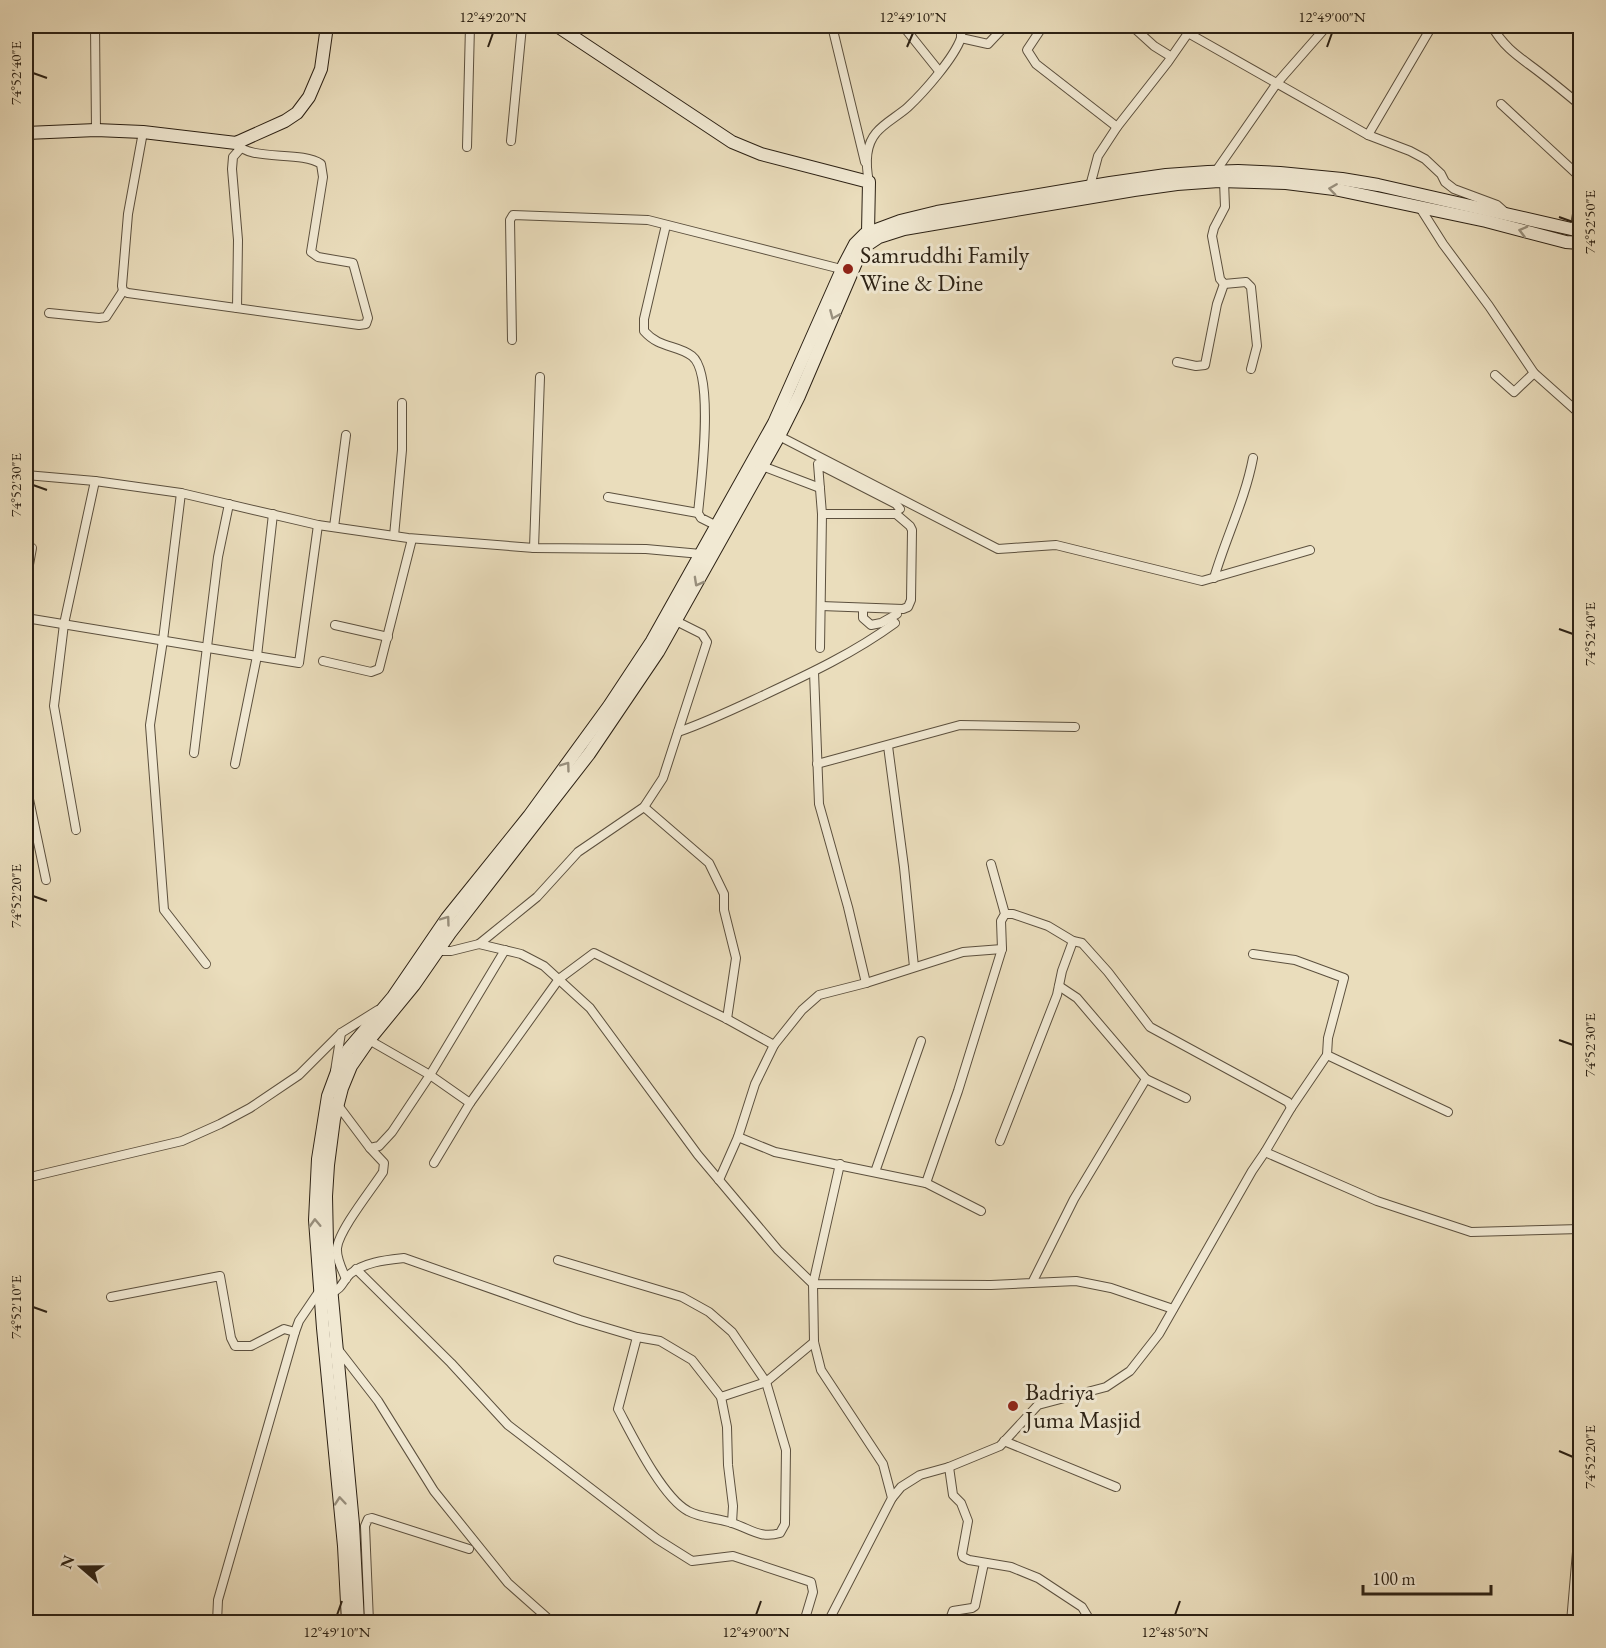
<svg xmlns="http://www.w3.org/2000/svg" width="1606" height="1648" viewBox="0 0 1606 1648" font-family="'EB Garamond',serif">
<rect width="100%" height="100%" fill="#eaddbc"/>
<filter id="stains"><feTurbulence type="fractalNoise" baseFrequency=".00333" numOctaves="4"/><feColorMatrix values="0 0 0 0 .2 0 0 0 0 .09 0 0 0 0 .02 0 0 0 .5 -.17"/></filter>
<radialGradient id="worn" r=".72"><stop offset=".6" stop-color="#630" stop-opacity="0"/><stop offset="1" stop-color="#630" stop-opacity=".3"/></radialGradient>
<g fill="none" stroke-linecap="round" stroke-linejoin="round">
<g stroke="#5c503e" stroke-width="10">
<g id="street">
<polyline points="95,26 96,130"/>
<polyline points="832,26 865,162"/>
<polyline points="903,26 939,71"/>
<polyline points="961,26 961,38"/>
<polyline points="1043,26 1027,50 1036,64 1117,127"/>
<polyline points="1132,26 1154,46 1170,56"/>
<path d="M 1492,26 C 1505,50 1523,59 1543,75 C 1556,85 1568,95 1580,105"/>
<polyline points="1188,33 1368,135 1410,151 1425,159 1441,174 1445,182 1454,189 1497,205 1506,213"/>
<polyline points="1501,104 1580,177"/>
<path d="M 143,132 L 128,214 L 122,286 L 123,291 L 128,293 L 359,325 L 366,324 L 368,318 L 353,263 L 318,257 L 311,252 L 323,177 L 321,164 C 300,150 250,162 236,143"/>
<polyline points="1368,135 1432,26"/>
<polyline points="511,141 522,26"/>
<polyline points="467,147 470,26"/>
<polyline points="1216,171 1277,83 1327,26"/>
<polyline points="1224,181 1225,207 1214,228 1212,236 1220,279 1224,284 1246,282 1251,287 1257,346 1251,369"/>
<path d="M 869,182 C 866,167 865,146 876,133 C 884,123 898,116 908,107 C 924,92 954,58 961,38 L 988,44 L 1005,26"/>
<polyline points="1090,186 1098,156 1117,127 1168,62 1193,26"/>
<polyline points="1419,206 1443,244 1489,306 1534,373 1580,414"/>
<path d="M 666,225 L 644,319 L 644,331 C 660,349 676,344 692,356 C 715,374 701,483 698,513 L 701,518 L 717,526"/>
<polyline points="1574,231 1580,197"/>
<polyline points="237,308 238,240 232,169 233,157 240,149"/>
<polyline points="49,313 99,318 106,317 123,291"/>
<polyline points="512,340 510,220 513,215 648,220 845,270"/>
<polyline points="1177,362 1196,366 1205,365 1217,304 1224,284"/>
<polyline points="1495,375 1514,392 1534,373"/>
<polyline points="779,436 998,549 1056,545 1202,581 1310,550"/>
<polyline points="762,466 820,488"/>
<polyline points="26,475 95,481 181,493 318,525 408,538 534,548 646,549 701,554"/>
<polyline points="181,493 163,640 150,725 164,910 206,964"/>
<polyline points="608,497 698,513"/>
<polyline points="334,527 346,435"/>
<polyline points="394,536 402,450 402,403"/>
<polyline points="534,548 540,377"/>
<path d="M 1214,578 C 1226,537 1245,500 1253,458"/>
<polyline points="26,581 32,548"/>
<polyline points="821,606 903,609 908,607 911,600 912,530 910,526 896,514 822,514"/>
<polyline points="863,608 863,618 871,625 881,623 897,614"/>
<polyline points="26,618 299,663 318,525"/>
<polyline points="335,625 388,637"/>
<polyline points="820,648 822,514 818,464 896,504 900,509"/>
<polyline points="323,661 371,672 379,669 412,539"/>
<polyline points="814,672 819,804 848,907 866,983"/>
<path d="M 678,732 C 707,722 734,709 762,696 C 809,674 854,653 895,623"/>
<polyline points="888,746 904,867 914,967"/>
<polyline points="194,753 218,557 229,504"/>
<polyline points="235,764 257,656 273,514"/>
<polyline points="817,764 960,725 1075,727"/>
<polyline points="26,785 46,880"/>
<polyline points="644,807 709,863 724,894 724,910 736,958 727,1019"/>
<polyline points="76,830 54,706 64,624 95,481"/>
<polyline points="479,944 537,897 578,852 644,807 663,778 707,642 702,634 676,621"/>
<polyline points="434,949 438,951 451,951 479,944 521,954 544,966 590,1008 698,1155 778,1250 813,1284 814,1342 821,1370 883,1464 892,1498 828,1622"/>
<polyline points="1253,954 1295,960 1344,978 1328,1038 1327,1055 1448,1112"/>
<polyline points="1059,986 1077,998 1146,1079 1186,1098"/>
<polyline points="369,1040 430,1075 470,1103"/>
<polyline points="335,1071 341,1033"/>
<polyline points="337,1104 370,1148 379,1146 392,1132 430,1075 505,950"/>
<polyline points="1291,1108 1327,1055"/>
<polyline points="738,1137 775,1152 926,1183 981,1211"/>
<polyline points="1000,1141 1057,995 1062,971 1073,941"/>
<polyline points="1265,1152 1377,1201 1471,1232 1580,1229"/>
<polyline points="434,1163 470,1103 559,979 594,953 727,1019 774,1045"/>
<polyline points="840,1164 813,1284 991,1285 1032,1283 1074,1199 1146,1079"/>
<polyline points="875,1172 921,1041"/>
<polyline points="26,1178 182,1141 220,1124 250,1108 299,1075 341,1033 378,1010"/>
<polyline points="719,1180 738,1137 755,1084 774,1045 802,1010 819,995 866,983 963,952 1002,949"/>
<polyline points="926,1183 958,1091 1002,949 1001,921 1005,914 991,864"/>
<path d="M 558,1260 L 682,1297 L 709,1312 L 732,1332 L 766,1382 L 786,1450 L 785,1524 L 780,1533 C 760,1539 751,1529 732,1523 C 718,1518 700,1518 688,1511 C 662,1497 632,1435 618,1409 L 637,1337"/>
<polyline points="356,1269 451,1363 508,1425 657,1539 692,1561 733,1556 811,1582 813,1592 804,1622"/>
<path d="M 346,1279 C 342,1269 336,1258 337,1248 C 339,1230 372,1189 383,1172 L 384,1163 L 370,1148"/>
<polyline points="1032,1283 1076,1281 1111,1288 1173,1309"/>
<path d="M 330,1294 C 344,1287 341,1283 350,1274 C 364,1262 386,1260 404,1258 L 580,1320 L 637,1337 L 660,1341 L 692,1360 L 721,1397 L 766,1382 L 814,1342"/>
<polyline points="111,1297 220,1276 231,1338 235,1346 251,1346 284,1329 295,1332"/>
<polyline points="337,1348 378,1401 434,1491 508,1583 552,1622"/>
<polyline points="721,1397 727,1427 728,1465 733,1506 732,1523"/>
<polyline points="1004,1441 1116,1487"/>
<polyline points="949,1467 953,1495 961,1503 968,1521 962,1554 963,1557 969,1560 1011,1567 1038,1578 1082,1607 1091,1622"/>
<polyline points="892,1498 901,1487 920,1475 949,1467 1000,1446 1038,1405 1106,1387 1130,1371 1159,1334 1252,1171 1265,1152 1291,1108 1288,1102 1150,1027 1108,972 1082,943 1073,941 1048,926 1013,914 1005,914"/>
<polyline points="217,1622 218,1600 295,1332 299,1321 320,1290"/>
<polyline points="369,1622 365,1526 368,1519 372,1518 469,1549"/>
<polyline points="949,1622 953,1611 972,1608 975,1606 984,1563"/>
<polyline points="1571,1622 1577,1552 1580,1535"/>
</g>
</g>
<g stroke="#2c2114" stroke-width="14">
<g id="secondary">
<polyline points="557,26 732,142 761,154 869,182 868,232 871,238"/>
<polyline points="26,133 96,130 143,132 236,143 285,121 297,113 309,97 321,69 327,26"/>
<polyline points="348,1622 344,1546 323,1328 315,1220 318,1159 328,1096 338,1069 348,1050 393,997 447,918 529,816 609,706 652,641 774,423 844,265 855,244 865,234 900,221 937,212 1110,183 1166,175 1208,172 1238,171 1280,173 1342,179 1378,185 1580,231"/>
<polyline points="358,1622 353,1524 327,1244 326,1196 328,1165 334,1119 342,1088 351,1066 369,1040 414,985 450,933 589,754 658,652 779,436 799,396 858,258 867,245 879,237 904,229 1134,190 1177,184 1219,181 1286,183 1334,189 1486,221 1566,242 1580,243"/>
</g>
</g>
<use href="#street" stroke="#f1e9d3" stroke-width="8"/>
<use href="#secondary" stroke="#f1e9d3" stroke-width="12"/>
</g>
<defs><path id="oneway-chevron" d="M-2-3.5L2.5 0L-2 3.5" fill="none" stroke-width="1.6" stroke-linecap="round" stroke-linejoin="round" transform="scale(1.5)"/></defs>
<g stroke="#988f7d">
<use href="#oneway-chevron" transform="translate(1333 189) rotate(-172)"/>
<use href="#oneway-chevron" transform="translate(1523 231) rotate(-165)"/>
<use href="#oneway-chevron" transform="translate(834 315) rotate(113)"/>
<use href="#oneway-chevron" transform="translate(698 582) rotate(119)"/>
<use href="#oneway-chevron" transform="translate(566 766) rotate(-54)"/>
<use href="#oneway-chevron" transform="translate(446 920) rotate(-54)"/>
<use href="#oneway-chevron" transform="translate(315 1223) rotate(-92)"/>
<use href="#oneway-chevron" transform="translate(340 1501) rotate(-95)"/>
</g>
<path fill="none" stroke="#2c2114" stroke-width="2" d="M 488,47 L 493,33M 907,47 L 913,33M 1327,47 L 1332,33M 33,73 L 47,78M 1559,217 L 1573,222M 33,485 L 47,490M 1559,629 L 1573,634M 33,896 L 47,901M 1559,1040 L 1573,1045M 33,1307 L 47,1312M 1559,1451 L 1573,1457M 337,1615 L 342,1601M 756,1615 L 761,1601M 1175,1615 L 1180,1601"/>
<g fill="#8f2418" stroke="#f1e9d3" stroke-width="2">
<circle cx="848" cy="269" r="6"/>
<circle cx="1013" cy="1406" r="6"/>
</g>
<g text-anchor="middle" stroke-width="6" stroke-linejoin="round" paint-order="stroke">
<g font-size="24" fill="#2c2114" stroke="#f1e9d3" text-anchor="start">
<text x="860" y="263">Samruddhi Family<tspan x="860" dy="28">Wine &amp; Dine</tspan></text>
<text x="1025" y="1400">Badriya<tspan x="1025" dy="28">Juma Masjid</tspan></text>
</g>
</g>
<rect width="1606" height="1648" fill="none" stroke="#eaddbc" stroke-width="66"/>
<g transform="translate(81 1567) rotate(290)" stroke="#f1e9d3" stroke-width="4.5" paint-order="stroke">
<path d="M0-4.5L10 22L0 15L-10 22Z" fill="#2c2114"/>
<text y="-9" font-size="16" font-weight="bold" text-anchor="middle" fill="#2c2114">N</text>
</g>
<path d="M1363 1585v9h128v-9" fill="none" stroke="#2c2114" stroke-width="3"/>
<text x="1372" y="1585" font-size="18" fill="#2c2114" stroke="#f1e9d3" stroke-width="4.5" paint-order="stroke">100 m</text>
<rect x="33" y="33" width="1540" height="1582" fill="none" stroke="#2c2114" stroke-width="2"/>
<g font-size="15" text-anchor="middle" fill="#2c2114">
<text x="493" y="22">12°49'20"N</text>
<text x="913" y="22">12°49'10"N</text>
<text x="1332" y="22">12°49'00"N</text>
<text transform="translate(16 73) rotate(-90)" y="5">74°52'40"E</text>
<text transform="translate(1590 222) rotate(-90)" y="5">74°52'50"E</text>
<text transform="translate(16 485) rotate(-90)" y="5">74°52'30"E</text>
<text transform="translate(1590 634) rotate(-90)" y="5">74°52'40"E</text>
<text transform="translate(16 896) rotate(-90)" y="5">74°52'20"E</text>
<text transform="translate(1590 1045) rotate(-90)" y="5">74°52'30"E</text>
<text transform="translate(16 1307) rotate(-90)" y="5">74°52'10"E</text>
<text transform="translate(1590 1457) rotate(-90)" y="5">74°52'20"E</text>
<text x="337" y="1637">12°49'10"N</text>
<text x="756" y="1637">12°49'00"N</text>
<text x="1175" y="1637">12°48'50"N</text>
</g>
<rect width="100%" height="100%" filter="url(#stains)"/>
<rect width="100%" height="100%" fill="url(#worn)"/>
</svg>
